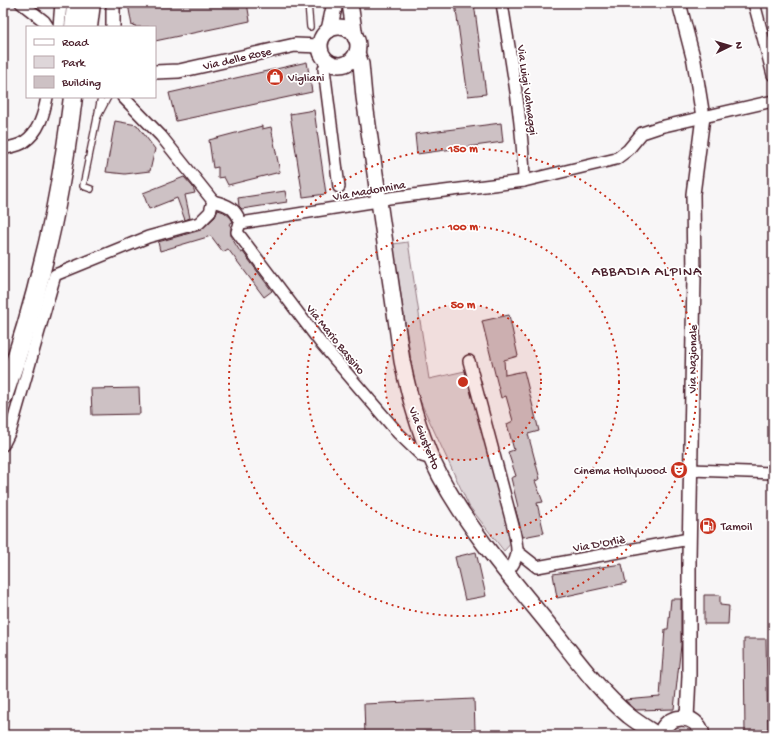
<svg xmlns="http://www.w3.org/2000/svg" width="776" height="738" viewBox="0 0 776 738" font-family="'Gochi Hand',sans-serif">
<rect width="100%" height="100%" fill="#f8f6f7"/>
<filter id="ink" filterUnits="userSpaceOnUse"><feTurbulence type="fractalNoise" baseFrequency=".025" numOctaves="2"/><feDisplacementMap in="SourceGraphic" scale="8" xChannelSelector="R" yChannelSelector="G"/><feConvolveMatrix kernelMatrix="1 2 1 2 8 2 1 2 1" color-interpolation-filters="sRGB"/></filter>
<g filter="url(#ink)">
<g fill="#ded6d9" stroke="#947a82">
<polygon points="408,242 429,379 465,371 512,542 504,551 469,506 416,392 393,244"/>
<path d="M 676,725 C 685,725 691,726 695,735 L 667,735 L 669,731 Z"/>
</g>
<g fill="#cdc1c4" stroke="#4a1f2b">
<polygon points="134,3 247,3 250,21 155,41 155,27 135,27 135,25 132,26 128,4"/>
<polygon points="455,3 474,3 486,94 468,96"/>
<polygon points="307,62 312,92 176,121 169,93"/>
<polygon points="314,110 326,194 303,197 290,114"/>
<polygon points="115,121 137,125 155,149 150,171 125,174 106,172"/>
<polygon points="501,123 503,142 417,154 415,134"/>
<polygon points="262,126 262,129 271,127 280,172 228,185 224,177 218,178 218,167 213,168 209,140"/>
<polygon points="184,177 193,187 195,193 185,195 190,218 185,220 177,198 149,209 143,193"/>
<polygon points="285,191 287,202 242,209 239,206 238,198"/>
<polygon points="218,210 224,212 231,218 233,222 229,224 231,227 231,237 241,253 243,252 272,291 264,297 228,249 223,252 211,236 160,251 158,242 201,230 215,217"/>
<polygon points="509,315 518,356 504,360 505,375 524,371 539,431 528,434 540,479 535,481 543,502 537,503 544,533 523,537 515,508 518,507 511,478 516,476 508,452 514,450 507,424 513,421 506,396 501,398 482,321"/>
<polygon points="139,388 140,414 92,415 91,389"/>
<polygon points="476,552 486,596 465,600 455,557"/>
<polygon points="622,564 626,583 557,598 553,574"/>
<polygon points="704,595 720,595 720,605 729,606 728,624 704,624"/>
<polygon points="671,599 681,599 681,645 674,709 636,710 625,700 660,697 665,629 668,629"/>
<polygon points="744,639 766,639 768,735 745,735"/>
<polygon points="474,699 475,730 365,735 364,704"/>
</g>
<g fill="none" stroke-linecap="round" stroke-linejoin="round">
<g stroke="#4a1f2b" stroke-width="8">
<g id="service">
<polyline points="308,3 310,27"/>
<polyline points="101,97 97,118 108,97"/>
<polyline points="91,189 83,186 97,118"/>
</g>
</g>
<g stroke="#4a1f2b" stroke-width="14">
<g id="minor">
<polyline points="21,3 44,21 48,27"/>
<path d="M 502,3 C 511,62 523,121 524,181"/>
<polyline points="754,3 773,75"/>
<polyline points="59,27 61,3"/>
<polyline points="327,62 324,69 339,187"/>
<polyline points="123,97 161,136 213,201"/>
<path d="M 3,149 C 10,147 19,146 24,142 C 39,132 44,114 47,97"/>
<path d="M 213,201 C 229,205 235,208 241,223 L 378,201 L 389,198 L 524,181 L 616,159 L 628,150 L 642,133 L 660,127 L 773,101"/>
<polyline points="241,223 239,226 237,232 320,342 398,433 422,456 432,459"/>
<path d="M 469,361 L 513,526 C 517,546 522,557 506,573"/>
<polyline points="3,445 11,429 55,275 148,237 199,223 210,212 213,201"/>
<polyline points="691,470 773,473"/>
<polyline points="518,552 537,567 689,539"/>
</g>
</g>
<g stroke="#4a1f2b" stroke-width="16">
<g id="tertiary">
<polyline points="679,3 694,61 703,117 693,194 694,277 689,559 689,676 687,718"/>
<polyline points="113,27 113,3"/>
<polyline points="155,72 179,71 295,45 320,46"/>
</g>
</g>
<g stroke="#4a1f2b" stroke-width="18">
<g id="secondary">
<polyline points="350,3 355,37"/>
<circle cx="339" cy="46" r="19"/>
<polyline points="329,30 335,3"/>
<path d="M 357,53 L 361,64 L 364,97 L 402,361 C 410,401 421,440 440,476 C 469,530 510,577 549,625 C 574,656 598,690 629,716 C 638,723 648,729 657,735"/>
<path d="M 661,735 C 665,713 698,712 702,735"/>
</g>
</g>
<g stroke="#4a1f2b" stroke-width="21">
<g id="trunk">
<polyline points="74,27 76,3"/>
<polyline points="88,27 91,3"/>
<path d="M 3,397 C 19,352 33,306 44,259 C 58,206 66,151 73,97"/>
</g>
</g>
<use href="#service" stroke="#fff" stroke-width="5.5"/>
<use href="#minor" stroke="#fff" stroke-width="11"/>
<use href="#tertiary" stroke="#fff" stroke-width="13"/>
<use href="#secondary" stroke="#fff" stroke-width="15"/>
<use href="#trunk" stroke="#fff" stroke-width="18"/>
</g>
</g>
<circle cx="463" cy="382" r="78" fill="#c8321e" fill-opacity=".12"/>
<g fill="none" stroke="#c8321e" stroke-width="2" stroke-dasharray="2 4">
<circle cx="463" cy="382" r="78"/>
<circle cx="463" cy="382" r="156"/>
<circle cx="463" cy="382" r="234"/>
</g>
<defs>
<g id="shop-disc" transform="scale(0.9)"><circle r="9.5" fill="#c8321e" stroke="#fff"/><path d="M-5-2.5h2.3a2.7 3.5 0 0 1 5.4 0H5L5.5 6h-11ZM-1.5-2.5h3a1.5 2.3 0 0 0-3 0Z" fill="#fff"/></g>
<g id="theatre-disc" transform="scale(0.9)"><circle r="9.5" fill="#c8321e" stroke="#fff"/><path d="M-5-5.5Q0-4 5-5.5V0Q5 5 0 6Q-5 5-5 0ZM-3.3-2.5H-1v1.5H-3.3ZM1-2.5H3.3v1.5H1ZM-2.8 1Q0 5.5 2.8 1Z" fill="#fff"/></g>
<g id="fuel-disc" transform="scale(0.9)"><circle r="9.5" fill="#c8321e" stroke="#fff"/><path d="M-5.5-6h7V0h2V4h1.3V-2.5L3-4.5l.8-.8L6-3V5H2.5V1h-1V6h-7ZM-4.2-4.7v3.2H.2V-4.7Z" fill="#fff"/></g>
</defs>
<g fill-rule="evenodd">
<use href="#shop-disc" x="275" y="77"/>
<use href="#theatre-disc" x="679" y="470"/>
<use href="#fuel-disc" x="708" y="526"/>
</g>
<g text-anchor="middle" stroke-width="3.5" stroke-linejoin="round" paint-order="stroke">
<g font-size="12" fill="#4a1f2b" stroke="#fff">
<text transform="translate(237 58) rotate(-13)" y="4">Via delle Rose</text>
<text transform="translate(528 90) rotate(82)" y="4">Via Luigi Valmaggi</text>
<text transform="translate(369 190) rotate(-10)" y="4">Via Madonnina</text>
<text transform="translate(336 339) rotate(51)" y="4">Via Mario Bassino</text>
<text transform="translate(692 359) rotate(-89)" y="4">Via Nazionale</text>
<text transform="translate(425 438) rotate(68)" y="4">Via Giustetto</text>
<text transform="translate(599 543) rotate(-10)" y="4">Via D'Orliè</text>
</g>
<g font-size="12" fill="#4a1f2b" stroke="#fff" text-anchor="start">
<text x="288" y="81">Vigliani</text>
<text x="666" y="474" text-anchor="end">Cinema Hollywood</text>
<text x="721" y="530">Tamoil</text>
</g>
<g font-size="14" letter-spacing="1" fill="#4a1f2b" stroke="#fff">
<text x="647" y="275">ABBADIA ALPINA</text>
</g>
</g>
<circle cx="463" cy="382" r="6" fill="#c8321e" stroke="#fff" stroke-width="2"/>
<g font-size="12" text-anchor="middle" font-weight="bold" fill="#c8321e" stroke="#fff" stroke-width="3.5" stroke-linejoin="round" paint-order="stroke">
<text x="463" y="152">150 m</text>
<text x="463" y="230">100 m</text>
<text x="463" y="308">50 m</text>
</g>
<rect width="776" height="738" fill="none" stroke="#fff" stroke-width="16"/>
<rect x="8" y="8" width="760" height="722" fill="none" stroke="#4a1f2b" stroke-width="1.5" filter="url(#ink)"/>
<rect x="26" y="26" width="130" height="72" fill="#ffffff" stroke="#b7a5aa"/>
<rect x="34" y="39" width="20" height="6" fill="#ffffff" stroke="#b7a5aa"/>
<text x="62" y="46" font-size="12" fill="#4a1f2b">Road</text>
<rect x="34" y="56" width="20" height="12" fill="#ded6d9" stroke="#b7a5aa"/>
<text x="62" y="66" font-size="12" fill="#4a1f2b">Park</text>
<rect x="34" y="76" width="20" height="12" fill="#cdc1c4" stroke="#b7a5aa"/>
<text x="62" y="86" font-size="12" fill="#4a1f2b">Building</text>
<g transform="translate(730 46) rotate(85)" stroke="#ffffff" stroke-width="3" paint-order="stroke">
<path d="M0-3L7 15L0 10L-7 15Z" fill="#4a1f2b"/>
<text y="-6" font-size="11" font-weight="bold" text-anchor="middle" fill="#4a1f2b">N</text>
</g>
</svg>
